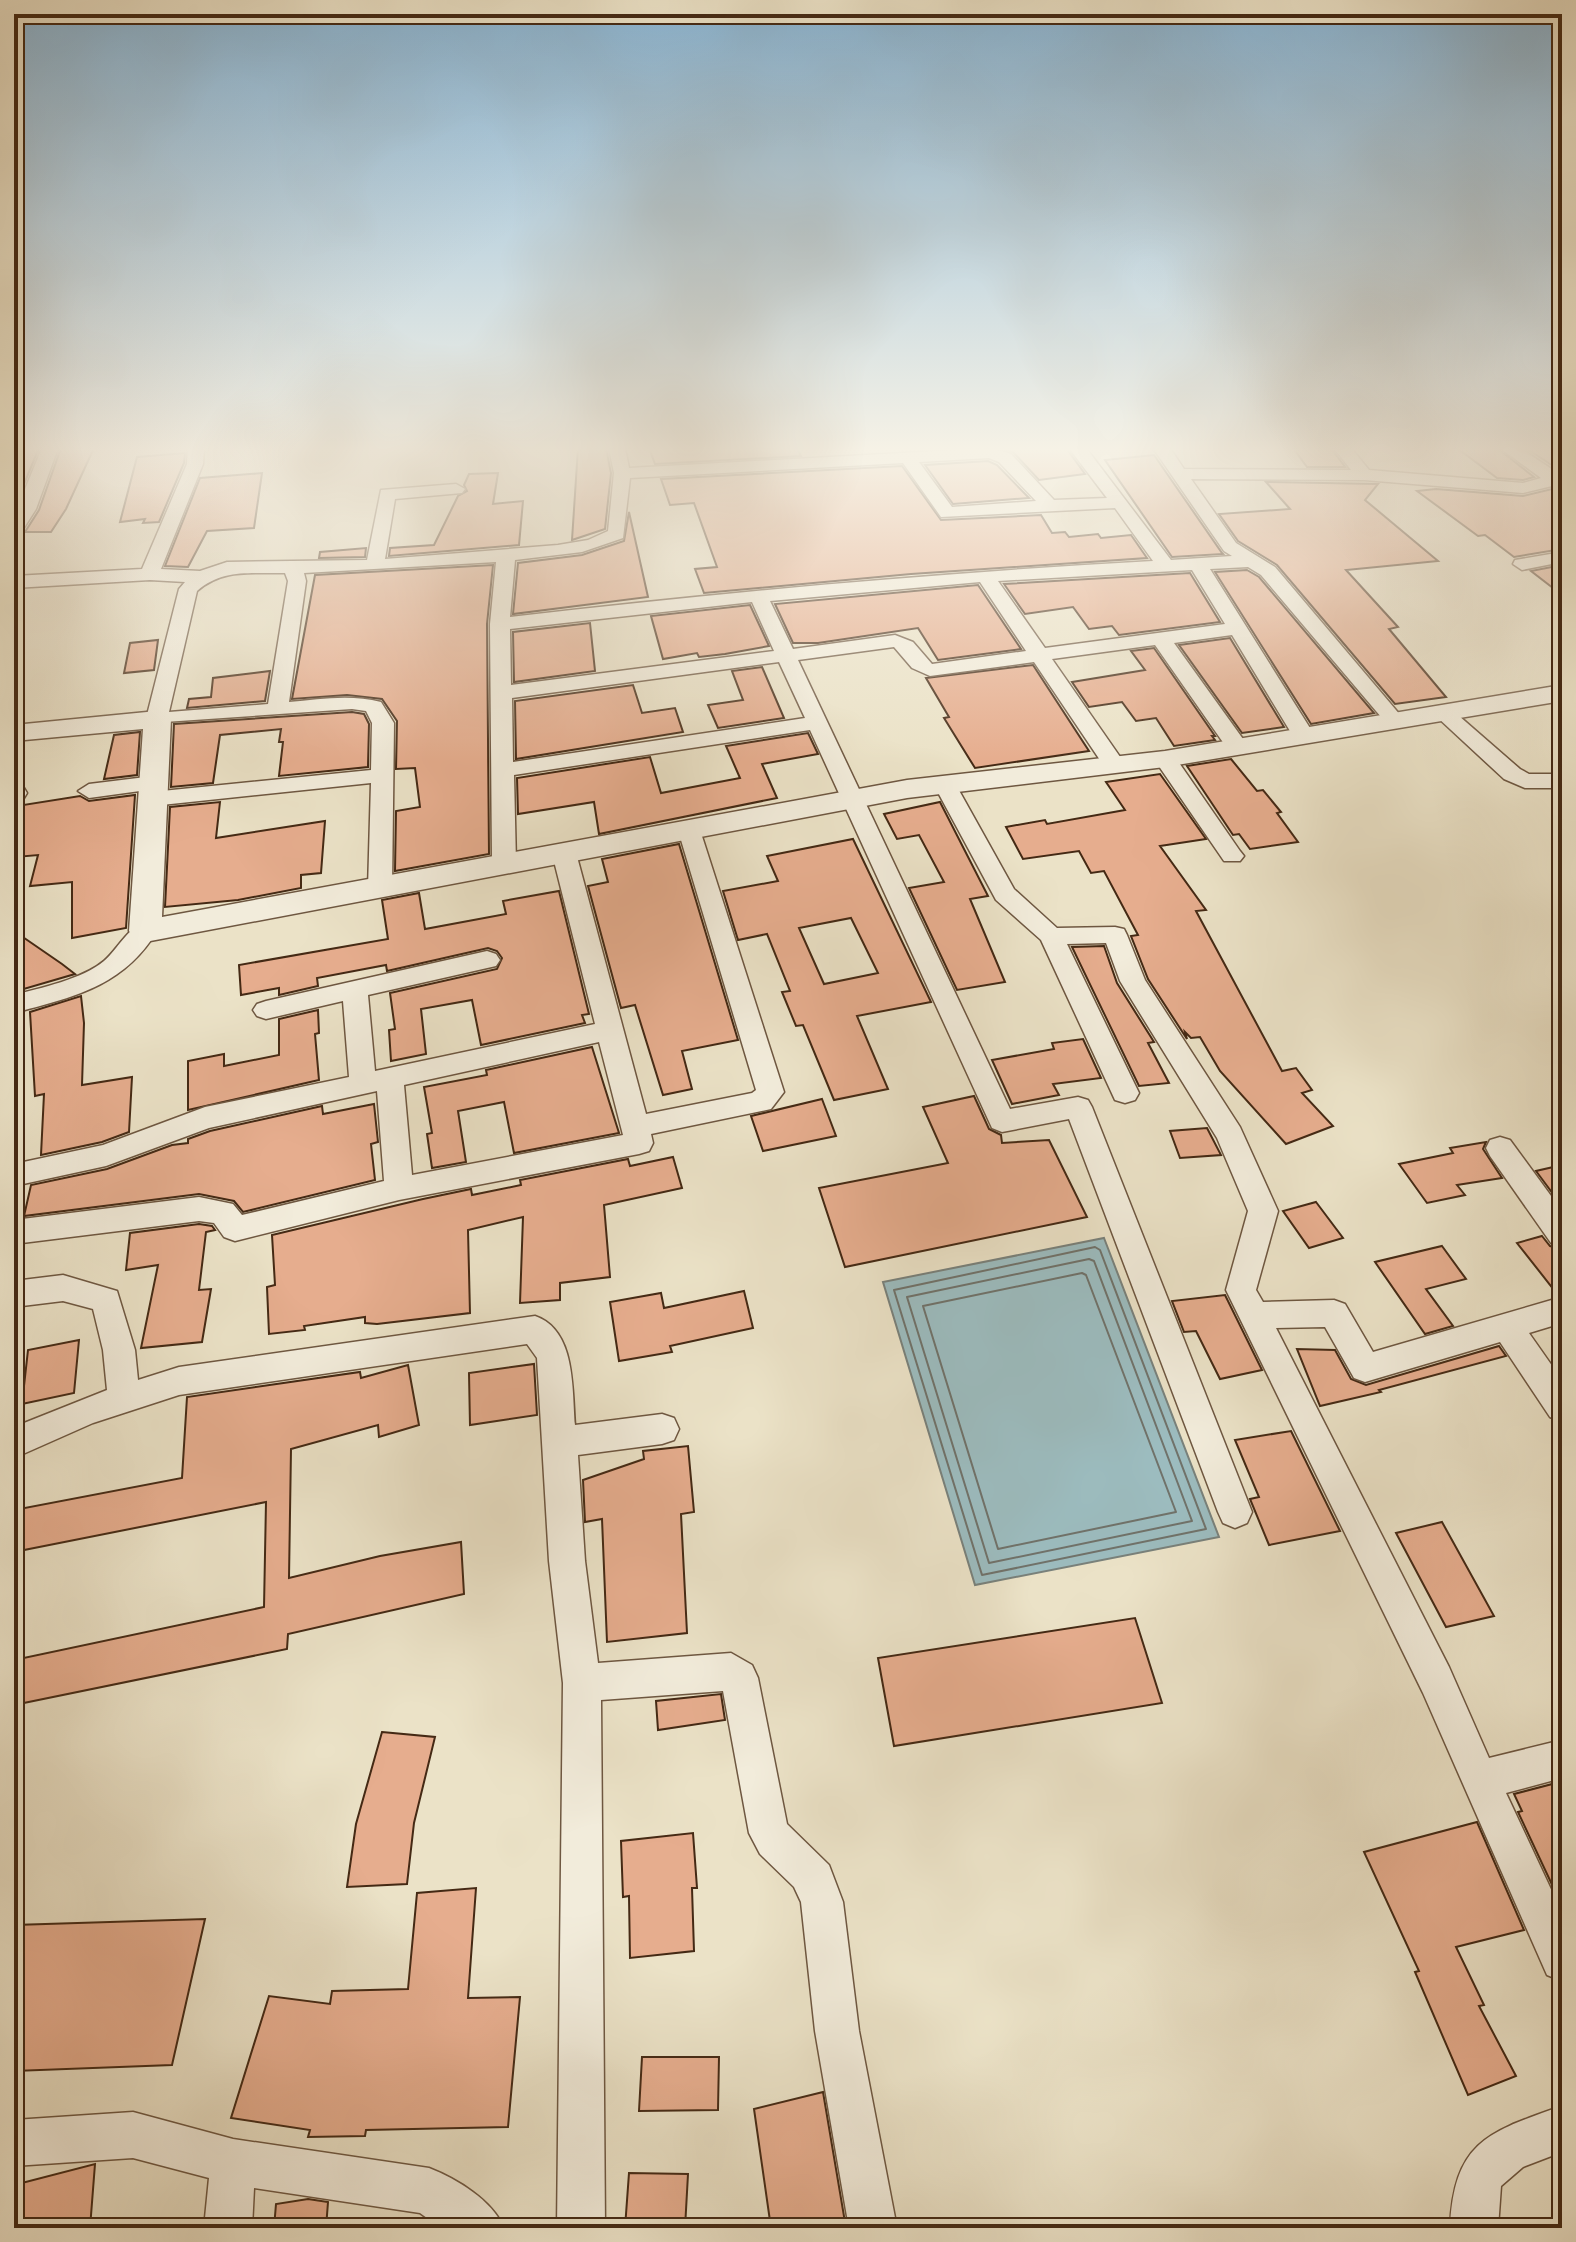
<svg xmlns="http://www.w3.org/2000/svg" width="1576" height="2242" viewBox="0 0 1576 2242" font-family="Alegreya,serif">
<rect width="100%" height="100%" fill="#ebe2c7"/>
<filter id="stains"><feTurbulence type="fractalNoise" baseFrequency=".0025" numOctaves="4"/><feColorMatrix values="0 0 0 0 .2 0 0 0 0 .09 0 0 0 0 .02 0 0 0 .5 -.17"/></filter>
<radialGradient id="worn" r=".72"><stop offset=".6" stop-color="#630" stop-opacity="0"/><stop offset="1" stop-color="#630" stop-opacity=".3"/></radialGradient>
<polygon fill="#9cbcbf" stroke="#79817b" stroke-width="2" points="1104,1238 1219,1537 975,1585 883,1282"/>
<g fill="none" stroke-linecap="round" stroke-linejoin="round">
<g stroke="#70726a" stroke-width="2">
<polygon points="1095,1247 1100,1250 1206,1529 982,1575 894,1290"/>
<polygon points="1089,1259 1094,1261 1192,1521 989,1563 907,1297"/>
<polygon points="1082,1273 1086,1275 1176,1512 998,1549 923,1306"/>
</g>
</g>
<g fill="#e6ad8e" stroke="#442914" stroke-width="2" fill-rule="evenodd">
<polygon points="14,448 39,448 14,508"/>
<polygon points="61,448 94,448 66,509 51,532 25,532 39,510"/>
<polygon points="578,448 606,448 611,473 605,529 572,540"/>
<polygon points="649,448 797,448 801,456 655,464"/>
<polygon points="1003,448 1066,448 1085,474 1039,480 1013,452"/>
<polygon points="1293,448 1331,448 1345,467 1307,467"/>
<polygon points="1457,448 1497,448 1534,477 1523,480 1497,478"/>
<polygon points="1526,448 1562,448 1562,472"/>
<polygon points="185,453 184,463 159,522 143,523 145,519 120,522 137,457"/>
<polygon points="1154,455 1222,553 1223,554 1172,557 1105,460"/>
<polygon points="988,461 997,465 1029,498 953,504 925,465"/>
<polygon points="902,466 941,520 1041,515 1052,533 1065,532 1069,537 1098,534 1101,538 1131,535 1147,558 911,574 704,593 695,569 717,567 694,503 670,505 661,479"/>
<polygon points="262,473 254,528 207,531 188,567 165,566 200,478"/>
<polygon points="498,473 493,504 523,501 519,545 389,556 390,548 434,545 458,496 467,491 464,485 469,474"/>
<polygon points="1266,482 1378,484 1365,500 1438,561 1346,570 1398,627 1389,629 1446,697 1395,704 1277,565 1238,541 1219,514 1290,509"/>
<polygon points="1436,489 1523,496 1552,489 1562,493 1562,549 1514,557 1485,535 1478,536 1417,491"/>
<polygon points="629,512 648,597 513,614 518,563 582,555 624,541"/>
<polygon points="366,548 365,557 319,558 320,552"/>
<polygon points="493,565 487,624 489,854 395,871 396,811 420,807 415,768 396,769 397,721 382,699 347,695 292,699 315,575"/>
<polygon points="1562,565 1562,595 1531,571"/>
<polygon points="1247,570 1259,577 1374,713 1311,724 1215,572"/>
<polygon points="1190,573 1220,622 1119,635 1112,626 1089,629 1073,607 1025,614 1004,584"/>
<polygon points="978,585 1021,649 938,660 918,628 818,643 793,643 775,604"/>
<polygon points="750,605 769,646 725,654 699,657 697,653 663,659 651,616"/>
<polygon points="590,623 595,671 514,682 513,632"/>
<polygon points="1230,638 1284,727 1242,733 1179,645"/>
<polygon points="158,640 154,670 124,673 130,643"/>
<polygon points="1154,648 1215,736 1212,736 1215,740 1174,746 1156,718 1136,721 1122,702 1089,707 1072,682 1145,670 1131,651"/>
<polygon points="1033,665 1089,751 975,768 944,718 949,717 926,678"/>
<polygon points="762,667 784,718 718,728 708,705 743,700 732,671"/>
<polygon points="270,671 265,701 187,708 189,699 211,697 213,678"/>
<polygon points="633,685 642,713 675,708 683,732 516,759 515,701"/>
<polygon points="352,712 364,714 369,724 368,767 279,776 283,742 279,742 281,729 220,735 213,783 171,787 174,724"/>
<polygon points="140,732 137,775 104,779 114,735"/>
<polygon points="808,733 818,754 762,764 777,798 599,834 594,802 518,814 517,778 650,757 661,793 740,778 726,746"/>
<polygon points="1231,759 1257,791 1263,790 1281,812 1277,813 1298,842 1250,849 1239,834 1233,835 1187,766"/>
<polygon points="1160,774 1206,839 1160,846 1206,910 1196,911 1282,1071 1296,1068 1312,1090 1302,1093 1333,1126 1286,1144 1220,1071 1200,1037 1191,1038 1185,1032 1187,1039 1148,979 1131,936 1138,935 1104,871 1091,873 1079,851 1023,859 1006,827 1045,820 1047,824 1125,810 1106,782"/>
<polygon points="135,795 126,928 72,938 72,882 30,886 38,855 16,857 23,805 80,796 89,801"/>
<polygon points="220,802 216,838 325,821 321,873 301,875 301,888 238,900 165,907 170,807"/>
<polygon points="940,802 988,896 970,899 1005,982 957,990 909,888 944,882 919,835 897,839 884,814"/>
<path d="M 853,839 L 931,1002 L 857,1016 L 888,1089 L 834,1100 L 803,1025 L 796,1026 L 782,992 L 790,991 L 767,934 L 738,940 L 723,891 L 778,881 L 767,856 ZM 851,918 L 878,973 L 824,984 L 799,928 Z"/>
<polygon points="679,844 738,1040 682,1051 692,1089 663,1095 635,1005 621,1008 588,886 608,882 602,859"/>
<polygon points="559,891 589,1014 582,1015 585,1023 481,1045 472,1000 421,1009 426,1054 391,1061 389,1030 395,1029 390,993 497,969 502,958 497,951 488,948 387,971 386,965 317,978 318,986 279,995 279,988 241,995 239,965 388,939 382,900 419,893 425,929 506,914 503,901"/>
<polygon points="17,933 62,964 75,974 17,991"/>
<polygon points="1104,946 1117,983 1154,1042 1148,1043 1169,1083 1139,1086 1072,947"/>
<polygon points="81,996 84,1023 82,1085 132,1077 129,1132 102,1142 41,1155 44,1094 35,1096 30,1012"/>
<polygon points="318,1010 319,1033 315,1034 319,1080 188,1110 188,1061 224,1054 224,1066 279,1055 279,1019"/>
<polygon points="1083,1039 1101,1078 1053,1084 1059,1095 1012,1104 992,1060 1054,1049 1052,1043"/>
<polygon points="592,1047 619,1133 514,1153 504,1102 458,1111 466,1162 432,1168 427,1134 432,1133 424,1087 487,1075 486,1070"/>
<polygon points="974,1096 989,1129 1001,1135 1002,1143 1049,1140 1087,1217 845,1267 819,1188 948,1163 923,1107"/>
<polygon points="822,1099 836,1136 763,1151 751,1116"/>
<polygon points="374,1104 378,1142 371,1144 375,1180 243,1212 234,1201 199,1194 24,1216 31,1185 107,1169 172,1145 188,1143 188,1139 210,1131 322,1106 323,1114"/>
<polygon points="1207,1128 1221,1155 1180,1158 1170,1131"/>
<polygon points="1486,1142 1483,1149 1502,1178 1457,1185 1465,1195 1427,1203 1399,1164 1453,1153 1450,1148"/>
<polygon points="673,1157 682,1188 604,1205 610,1277 560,1283 560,1300 520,1303 523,1217 468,1230 470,1313 377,1324 365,1323 365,1317 304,1326 305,1330 269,1334 267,1287 275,1285 272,1235 423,1199 471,1189 472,1195 521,1185 520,1180 628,1159 630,1166"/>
<polygon points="1562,1165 1562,1206 1536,1171"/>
<polygon points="1316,1202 1343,1238 1309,1248 1283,1211"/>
<polygon points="199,1224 212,1226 215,1230 206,1232 199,1290 211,1289 202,1342 141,1348 158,1265 126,1270 130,1233"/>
<polygon points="1542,1236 1550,1246 1562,1249 1562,1294 1558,1295 1517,1243"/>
<polygon points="1442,1246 1466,1279 1426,1289 1453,1326 1425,1334 1375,1262"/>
<polygon points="744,1291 753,1328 670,1346 672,1352 619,1361 610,1302 661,1293 664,1308"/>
<polygon points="1225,1295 1262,1370 1220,1379 1196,1331 1184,1332 1172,1301"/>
<polygon points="79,1340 74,1393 22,1404 28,1350"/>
<polygon points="1499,1346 1506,1356 1379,1390 1381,1392 1320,1406 1297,1349 1335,1350 1351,1379 1366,1385"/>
<polygon points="534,1364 537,1415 470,1425 469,1373"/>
<polygon points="408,1365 419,1425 379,1437 378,1425 291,1449 289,1578 380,1556 461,1542 464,1594 288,1634 287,1649 14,1705 14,1660 264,1607 266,1502 14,1552 14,1510 182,1478 187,1397 360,1372 361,1378"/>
<polygon points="1291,1431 1340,1531 1269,1545 1250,1499 1259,1497 1235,1440"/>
<polygon points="688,1446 694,1512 681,1514 687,1633 607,1642 602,1519 585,1522 583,1480 644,1459 643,1451"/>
<polygon points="1442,1522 1494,1616 1446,1627 1396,1533"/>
<polygon points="1135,1618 1162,1703 894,1746 878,1658"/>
<polygon points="721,1694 725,1720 658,1730 656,1701"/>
<polygon points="382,1732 435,1737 414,1823 407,1884 347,1887 356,1824"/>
<polygon points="1560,1782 1562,1785 1562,1906 1518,1812 1522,1811 1514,1794"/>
<polygon points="1477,1822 1524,1930 1456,1947 1484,2005 1479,2006 1516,2076 1468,2095 1415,1972 1419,1971 1364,1852"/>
<polygon points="693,1833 697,1888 692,1888 694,1951 630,1958 629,1896 623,1897 621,1841"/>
<polygon points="476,1888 468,1998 520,1997 508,2127 366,2130 365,2136 308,2137 310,2130 231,2118 269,1996 330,2004 332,1991 408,1989 417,1893"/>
<polygon points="205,1919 172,2065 14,2071 14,1925"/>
<polygon points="642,2057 719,2057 718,2110 639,2111"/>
<polygon points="823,2092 846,2228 771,2228 754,2109"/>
<polygon points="95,2164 90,2228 14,2228 14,2185"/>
<polygon points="629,2173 688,2174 685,2228 625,2228"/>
<polygon points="308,2199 328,2202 326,2228 274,2228 276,2204"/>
</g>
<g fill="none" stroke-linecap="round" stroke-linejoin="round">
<g stroke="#6e5741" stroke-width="3">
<g id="minor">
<polygon points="42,448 58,448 36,509 20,534 14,535 14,516"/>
<path d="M 188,448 L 204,448 L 203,464 L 161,569 L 200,571 L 227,562 L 367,560 L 381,490 L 456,484 L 465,489 L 462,493 L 395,499 L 385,559 L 558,545 L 588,540 L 608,531 L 614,473 L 609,448 L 625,448 L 629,468 L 992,448 L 1011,454 L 1054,500 L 1107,498 L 1069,448 L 1086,448 L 1171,560 L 1232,556 L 1224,551 L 1153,448 L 1170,448 L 1184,469 L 1351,470 L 1334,448 L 1351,448 L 1369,470 L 1523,483 L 1541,478 L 1500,448 L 1520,448 L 1562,476 L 1562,490 L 1552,486 L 1523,493 L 1364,480 L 1191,479 L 1236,543 L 1275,567 L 1401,716 L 1405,720 L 1401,724 L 1387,724 L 1261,575 L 1248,567 L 1210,569 L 1315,736 L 1312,741 L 1296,741 L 1232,635 L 1174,643 L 1248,746 L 1237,752 L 1229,751 L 1155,645 L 1052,659 L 1125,764 L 1114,771 L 1106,769 L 1034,662 L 930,676 L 912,668 L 894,647 L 798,660 L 1010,1109 L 1078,1097 L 1088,1100 L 1092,1107 L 1252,1512 L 1247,1523 L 1235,1528 L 1223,1523 L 1218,1512 L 1069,1119 L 1002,1132 L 992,1128 L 810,730 L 514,775 L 516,864 L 512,869 L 496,869 L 492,864 L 490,624 L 496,562 L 304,573 L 306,581 L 289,702 C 320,699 351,694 381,702 L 394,723 L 392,889 L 388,894 L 372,894 L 368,889 L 371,783 L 152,806 L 144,804 L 141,799 L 144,794 L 152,792 L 371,770 L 372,723 L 366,711 L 352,709 L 150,723 L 146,719 L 179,589 L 185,582 L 150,580 L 14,588 L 14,576 L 142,569 L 187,464 ZM 989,458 L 999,462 L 1036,501 L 952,507 L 919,462 ZM 903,463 L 941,517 L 1115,508 L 1153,561 C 938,573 724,592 510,617 L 515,560 L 582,552 L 623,538 L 630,478 ZM 1192,570 L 1225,624 L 1045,648 L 998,581 ZM 264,573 L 285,573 L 288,581 L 268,704 L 169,712 L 197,591 C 218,573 238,573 264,573 ZM 980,582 L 1026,651 L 932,664 L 913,642 L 895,635 L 793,649 L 770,601 ZM 752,602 L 774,651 L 511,685 L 510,629 ZM 779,662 L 805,718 L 513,762 L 512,698 Z"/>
<polygon points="1562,552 1562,562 1522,570 1513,564 1515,560"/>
<polygon points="1444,707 1451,709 1520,769 1529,774 1562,774 1562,788 1525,788 1504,779 1437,717 1434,713"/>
<polygon points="1165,752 1173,754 1240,851 1244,856 1240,861 1224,861 1154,759"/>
<polygon points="154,776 165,783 162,788 89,798 78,791 89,784"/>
<polygon points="945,778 956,785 1014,889 1057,928 1115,927 1124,929 1127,935 1145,980 1240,1127 1278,1211 1256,1290 1263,1302 1334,1300 1345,1304 1373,1352 1562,1297 1562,1323 1529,1333 1562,1380 1562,1422 1550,1417 1500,1342 1365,1382 1354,1378 1325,1327 1276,1328 1449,1667 1489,1758 1562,1740 1562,1778 1506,1793 1562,1913 1562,1981 1547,1975 1423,1693 1226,1290 1248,1211 1217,1138 1120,981 1106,943 1067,944 1139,1093 1135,1100 1125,1103 1115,1100 1041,940 996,900 934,785"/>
<polygon points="14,786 24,788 27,793 24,798 14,800"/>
<path d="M 689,823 L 697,825 L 700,830 L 784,1092 L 771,1109 L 651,1134 L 653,1143 L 649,1151 L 639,1154 L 399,1200 L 235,1241 L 224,1237 L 214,1223 L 199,1221 L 14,1244 L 14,1220 L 199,1197 L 233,1204 L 242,1215 L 384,1181 L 377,1091 L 209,1128 L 106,1166 L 14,1186 L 14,1164 L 103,1145 L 205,1107 L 349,1077 L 343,1001 L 266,1019 L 257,1016 L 253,1010 L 257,1004 L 266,1001 L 487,951 L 496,954 L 500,960 L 496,966 L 368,995 L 375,1071 L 595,1024 L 552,853 L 556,848 L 572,848 L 576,853 L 646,1114 L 752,1093 L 756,1090 L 678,830 L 681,825 ZM 599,1042 L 623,1135 L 412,1175 L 404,1085 Z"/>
<path d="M 145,923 L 154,925 L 157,931 C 123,987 73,997 14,1013 L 14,995 C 40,988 83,979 104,961 C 118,949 127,928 145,923 Z"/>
<polygon points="1500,1137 1510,1140 1562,1211 1562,1246 1551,1243 1490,1156 1486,1148 1490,1140"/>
<path d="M 63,1275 L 117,1291 L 135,1350 L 138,1380 L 179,1367 L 535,1316 C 576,1330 572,1389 575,1425 L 662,1414 L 674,1418 L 679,1429 L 674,1440 L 662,1444 L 578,1455 L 585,1561 L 598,1663 L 731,1653 L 752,1665 L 758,1678 L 787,1824 L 829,1865 L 843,1902 L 859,2031 L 897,2228 L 849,2228 L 815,2031 L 801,1902 L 794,1887 L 760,1854 L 749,1833 L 723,1691 L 601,1700 L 605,2228 L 557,2228 L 563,1683 L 549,1561 L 537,1358 L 527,1344 L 179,1395 L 93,1423 L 14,1458 L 14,1427 L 107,1390 L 103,1350 L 93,1309 L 63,1301 L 14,1307 L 14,1281 Z"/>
<path d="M 1562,2106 L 1562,2152 L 1523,2167 L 1501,2186 L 1498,2228 L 1450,2228 C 1454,2141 1488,2132 1562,2106 Z"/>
<path d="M 133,2112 L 233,2139 L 429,2168 C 457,2179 492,2200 504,2228 L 441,2228 L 420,2213 L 254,2188 L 252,2228 L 204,2228 L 209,2178 L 133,2158 L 14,2166 L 14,2120 Z"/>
</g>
</g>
<g stroke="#6e5741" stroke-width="3">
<polygon id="tertiary" points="1562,685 1562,701 1165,767 907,798 145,942 134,938 129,931 143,729 14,741 14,725 157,711 167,713 171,719 162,917 907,780 1165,751"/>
</g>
<use href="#minor" fill="#f2ecdb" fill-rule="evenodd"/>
<use href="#tertiary" fill="#f2ecdb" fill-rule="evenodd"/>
</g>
<linearGradient id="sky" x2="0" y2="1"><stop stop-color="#89b7d8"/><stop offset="0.59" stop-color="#f6f2e6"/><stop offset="1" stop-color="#f6f2e6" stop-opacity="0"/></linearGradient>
<rect width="1576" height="762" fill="url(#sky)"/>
<rect width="1576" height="2242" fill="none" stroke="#ebe2c7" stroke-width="48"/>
<rect x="16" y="16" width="1544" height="2210" fill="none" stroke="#442914" stroke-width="4"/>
<rect x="24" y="24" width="1528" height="2194" fill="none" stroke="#442914" stroke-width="2"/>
<rect width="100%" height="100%" filter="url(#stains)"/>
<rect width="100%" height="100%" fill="url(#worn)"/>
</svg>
